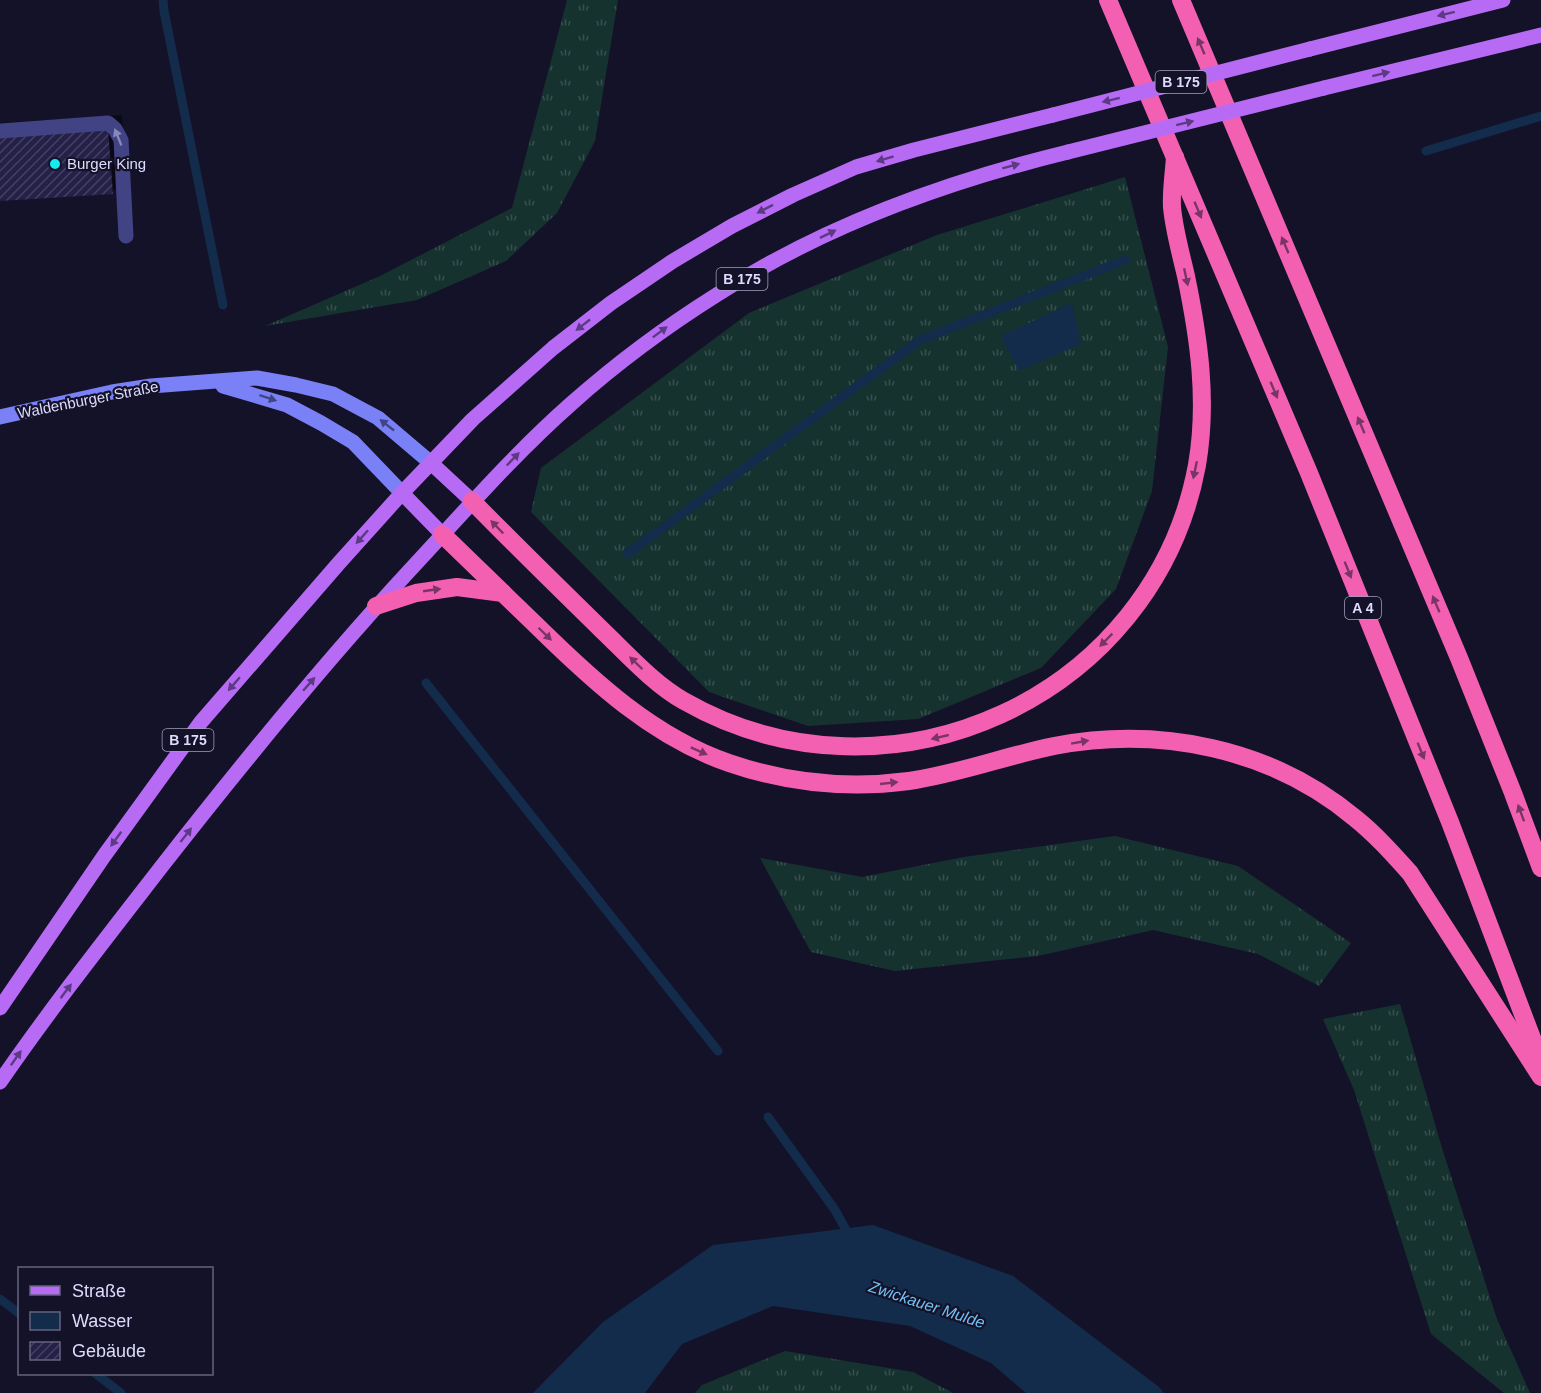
<svg xmlns="http://www.w3.org/2000/svg" width="1541" height="1393" viewBox="0 0 1541 1393" font-family="Arial,sans-serif">
<defs>
<pattern id="grass-tufts" width="24" height="20" patternUnits="userSpaceOnUse" patternTransform="scale(1.5)"><rect width="24" height="20" fill="#16322f"/><path d="M3 7l-1-3M5 7V3M7 7l1-3M15 17l-1-3M17 17v-4M19 17l1-3" fill="none" stroke="#374f4e"/></pattern>
<pattern id="building-hatch" width="6" height="6" patternUnits="userSpaceOnUse" patternTransform="scale(1.5)"><rect width="6" height="6" fill="#252048"/><path d="M-1 1l2-2M0 6l6-6M5 7l2-2" fill="none" stroke="#444063"/></pattern>
</defs>
<rect width="100%" height="100%" fill="#141228"/>
<g fill="url(#grass-tufts)">
<polygon points="567,0 618,0 595,141 557,213 506,261 417,300 265,326 380,276 512,208"/>
<polygon points="1125,177 1168,347 1152,491 1116,589 1041,668 918,719 808,726 709,692 531,512 541,468 749,313 937,235"/>
<polygon points="1115,836 1238,866 1351,943 1319,986 1258,954 1153,930 1038,956 895,971 811,952 760,858 862,877 964,857"/>
<polygon points="1400,1004 1442,1148 1497,1319 1530,1393 1504,1393 1431,1334 1354,1090 1323,1019"/>
<polygon points="785,1351 913,1372 953,1393 695,1393 702,1385"/>
</g>
<g fill="#132c4c">
<polygon points="1072,303 1081,344 1019,371 1001,336"/>
<polygon points="873,1225 1013,1276 1159,1387 1164,1393 1026,1393 991,1363 910,1326 773,1306 682,1344 645,1393 533,1393 603,1322 713,1245"/>
</g>
<polygon fill="#0007" points="122,115 126,178 112,192 0,199 0,123"/>
<g fill="none" stroke-linecap="round" stroke-linejoin="round">
<g stroke="#132c4c" stroke-width="9">
<polyline points="163,0 164,11 223,305"/>
<polyline points="1426,151 1541,116"/>
<polyline points="627,554 920,340 1125,260"/>
<polyline points="426,683 718,1051"/>
<polyline points="768,1117 835,1210 851,1239"/>
<polyline points="0,1299 20,1314"/>
<polyline points="96,1374 121,1393"/>
</g>
</g>
<polygon fill="url(#building-hatch)" points="108,128 113,194 0,201 0,135"/>
<g fill="none" stroke-linecap="round" stroke-linejoin="round">
<polyline stroke="#414384" stroke-width="15" points="0,131 108,123 115,129 121,140 126,236"/>
<g stroke="#7a80f6" stroke-width="15">
<polyline points="223,386 287,405 321,423 353,442 402,493"/>
<polyline points="0,417 112,392 151,386 257,378 296,385 333,394 378,418 431,463"/>
</g>
<g stroke="#b76bf5" stroke-width="15">
<polyline points="1310,49 1503,0"/>
<polyline points="1324,88 1541,35"/>
<polyline points="431,463 472,501"/>
<polyline points="402,493 442,534"/>
<polyline points="0,1008 104,856 201,722 339,563 402,493 473,419 553,348 611,303 673,261 732,226 793,195 856,167 914,150 1053,115"/>
<path d="M 0,1082 C 51,1008 107,937 162,866 C 241,765 322,665 410,570 C 463,513 514,454 572,403 C 618,362 667,326 718,294 C 825,225 945,182 1068,152"/>
</g>
<g stroke="#f460b1" stroke-width="18">
<polyline points="1108,0 1309,473 1450,822 1541,1062"/>
<polyline points="1181,0 1459,658 1513,793 1541,868"/>
<path d="M 472,501 C 515,545 559,588 603,631 C 628,655 654,684 684,701 C 889,818 1154,698 1197,465 C 1208,401 1199,339 1186,276 C 1181,254 1174,230 1172,207 C 1171,191 1174,173 1175,157"/>
<path d="M 442,534 C 474,565 506,596 537,626 C 593,681 653,737 729,763 C 787,783 848,789 909,781 C 958,774 1005,756 1054,746 C 1160,726 1271,748 1355,818 C 1375,834 1392,853 1410,873 L 1541,1077"/>
<polyline points="376,606 416,593 457,587 503,593"/>
</g>
<g stroke="#b76bf5" stroke-width="15">
<polyline points="1053,115 1310,49"/>
<polyline points="1068,152 1324,88"/>
</g>
</g>
<defs><path id="oneway-solid" d="M-6-.8H1V-3.2L6.5 0L1 3.2V.8H-6Z" transform="scale(1.5)"/></defs>
<g fill="#5d3a84">
<use href="#oneway-solid" transform="translate(1446 14) rotate(166)"/>
<use href="#oneway-solid" transform="translate(1381 74) rotate(-14)"/>
<use href="#oneway-solid" transform="translate(1111 100) rotate(166)"/>
<use href="#oneway-solid" transform="translate(1185 123) rotate(-14)"/>
<use href="#oneway-solid" transform="translate(885 159) rotate(163)"/>
<use href="#oneway-solid" transform="translate(1011 166) rotate(-15)"/>
<use href="#oneway-solid" transform="translate(765 209) rotate(153)"/>
<use href="#oneway-solid" transform="translate(828 234) rotate(-26)"/>
<use href="#oneway-solid" transform="translate(583 325) rotate(142)"/>
<use href="#oneway-solid" transform="translate(660 332) rotate(-37)"/>
<use href="#oneway-solid" transform="translate(513 459) rotate(-46)"/>
<use href="#oneway-solid" transform="translate(362 537) rotate(132)"/>
<use href="#oneway-solid" transform="translate(234 684) rotate(131)"/>
<use href="#oneway-solid" transform="translate(309 684) rotate(-49)"/>
<use href="#oneway-solid" transform="translate(186 835) rotate(-52)"/>
<use href="#oneway-solid" transform="translate(116 839) rotate(126)"/>
<use href="#oneway-solid" transform="translate(66 991) rotate(-53)"/>
<use href="#oneway-solid" transform="translate(16 1058) rotate(-55)"/>
</g>
<g fill="#793566">
<use href="#oneway-solid" transform="translate(1201 46) rotate(-113)"/>
<use href="#oneway-solid" transform="translate(1198 210) rotate(67)"/>
<use href="#oneway-solid" transform="translate(1285 245) rotate(-113)"/>
<use href="#oneway-solid" transform="translate(1186 277) rotate(78)"/>
<use href="#oneway-solid" transform="translate(1274 390) rotate(67)"/>
<use href="#oneway-solid" transform="translate(1361 425) rotate(-113)"/>
<use href="#oneway-solid" transform="translate(1195 470) rotate(102)"/>
<use href="#oneway-solid" transform="translate(497 527) rotate(-134)"/>
<use href="#oneway-solid" transform="translate(1348 570) rotate(68)"/>
<use href="#oneway-solid" transform="translate(432 590) rotate(-8)"/>
<use href="#oneway-solid" transform="translate(1436 604) rotate(-113)"/>
<use href="#oneway-solid" transform="translate(545 634) rotate(44)"/>
<use href="#oneway-solid" transform="translate(1106 640) rotate(135)"/>
<use href="#oneway-solid" transform="translate(636 663) rotate(-136)"/>
<use href="#oneway-solid" transform="translate(940 737) rotate(167)"/>
<use href="#oneway-solid" transform="translate(1080 742) rotate(-10)"/>
<use href="#oneway-solid" transform="translate(699 751) rotate(24)"/>
<use href="#oneway-solid" transform="translate(1421 751) rotate(68)"/>
<use href="#oneway-solid" transform="translate(889 783) rotate(-6)"/>
<use href="#oneway-solid" transform="translate(1521 813) rotate(-110)"/>
</g>
<use fill="#8788ba" href="#oneway-solid" transform="translate(118 137) rotate(-112)"/>
<g fill="#424485">
<use href="#oneway-solid" transform="translate(268 398) rotate(18)"/>
<use href="#oneway-solid" transform="translate(387 425) rotate(-142)"/>
</g>
<circle fill="#16e9ef" stroke="#141228" stroke-width="2" cx="55" cy="164" r="6"/>
<g text-anchor="middle" stroke-width="4.5" stroke-linejoin="round" paint-order="stroke">
<g fill="#141228" stroke="#a19fbd" stroke-width="1.5">
<rect x="1155.5" y="71" width="51" height="22" rx="4.5"/>
<rect x="716.5" y="268" width="51" height="22" rx="4.5"/>
<rect x="1345" y="597" width="36" height="22" rx="4.5"/>
<rect x="162.5" y="729" width="51" height="22" rx="4.5"/>
</g>
<g font-size="14" font-weight="bold" fill="#dddcfd">
<text x="1181" y="87">B 175</text>
<text x="742" y="284">B 175</text>
<text x="1363" y="613">A 4</text>
<text x="188" y="745">B 175</text>
</g>
<g font-size="15" fill="#dddcfd" stroke="#141228" text-anchor="start">
<text x="67" y="169">Burger King</text>
</g>
<g font-size="15" fill="#dddcfd" stroke="#141228">
<text transform="translate(88 400) rotate(-11)" y="5">Waldenburger Straße</text>
</g>
<g font-size="16" font-style="italic" fill="#71c2f5" stroke="#141228">
<text transform="translate(927 1304) rotate(18)" y="6">Zwickauer Mulde</text>
</g>
</g>
<rect x="18" y="1267" width="195" height="108" fill="#141228" stroke="#64637d" stroke-width="1.5"/>
<rect x="30" y="1286" width="30" height="9" fill="#b76bf5" stroke="#64637d" stroke-width="1.5"/>
<text x="72" y="1297" font-size="18" fill="#dddcfd">Straße</text>
<rect x="30" y="1312" width="30" height="18" fill="#132c4c" stroke="#64637d" stroke-width="1.5"/>
<text x="72" y="1327" font-size="18" fill="#dddcfd">Wasser</text>
<rect x="30" y="1342" width="30" height="18" fill="url(#building-hatch)" stroke="#64637d" stroke-width="1.5"/>
<text x="72" y="1357" font-size="18" fill="#dddcfd">Gebäude</text>
</svg>
